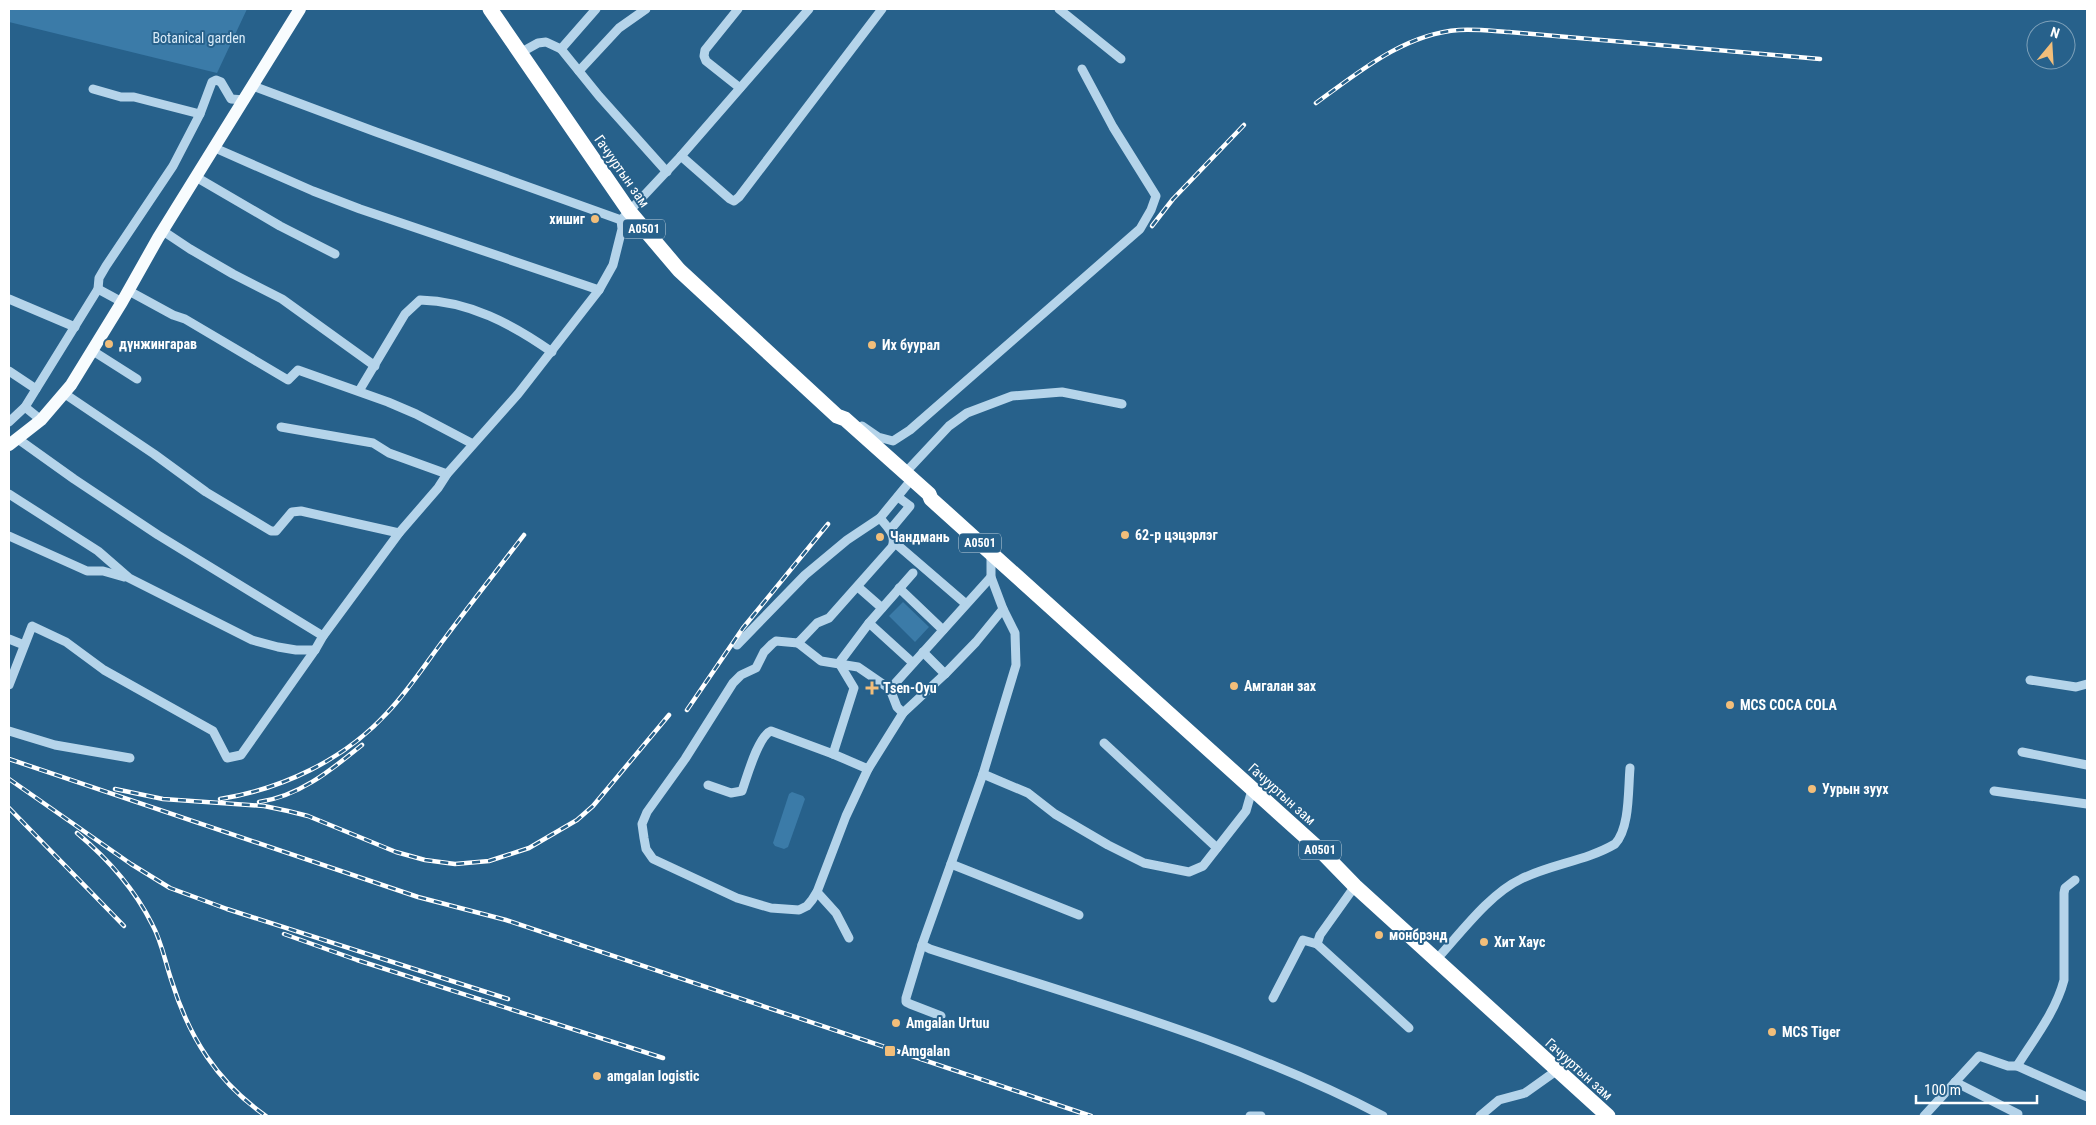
<svg xmlns="http://www.w3.org/2000/svg" width="2096" height="1125" viewBox="0 0 2096 1125" font-family="'Roboto Condensed',sans-serif">
<rect width="100%" height="100%" fill="#27618b"/>
<g fill="#3b7ba8">
<polygon points="9,9 247,9 217,73 9,22"/>
<polygon points="903,602 929,627 915,642 889,616"/>
<polygon points="792,792 803,796 805,799 788,847 784,849 775,846 773,843 789,794"/>
</g>
<g fill="none" stroke-linecap="round" stroke-linejoin="round">
<g stroke="#b5d4ea" stroke-width="9">
<polyline points="738,9 705,50 704,56 706,61 740,88"/>
<polyline points="1059,9 1121,59"/>
<polyline points="561,49 596,9"/>
<polyline points="520,53 538,43 546,42 561,49 599,96 667,172"/>
<polyline points="579,71 619,28 646,9"/>
<polyline points="253,86 376,132 621,220 681,156 809,9"/>
<polyline points="93,89 121,97 134,97 200,114"/>
<polyline points="215,148 313,191 360,209 599,290"/>
<polyline points="681,156 730,199 734,201 739,197 882,9"/>
<polyline points="196,177 280,226 335,254"/>
<polyline points="163,231 190,249 233,274 282,299 375,366"/>
<polyline points="98,289 122,302"/>
<polyline points="129,291 173,315 185,319 288,380 298,370 388,402 416,414 473,444"/>
<polyline points="9,299 75,327"/>
<polyline points="93,351 137,379"/>
<polyline points="9,371 36,389"/>
<path d="M 359,391 L 405,314 L 420,300 C 469,301 512,324 552,352"/>
<polyline points="65,394 154,454 206,492 271,531 276,531 292,512 301,511 399,533"/>
<polyline points="25,407 41,420"/>
<polyline points="9,422 25,407 98,289 99,278 106,266 173,166 200,114 212,82 216,80 221,82 231,99 245,100"/>
<polyline points="862,426 878,437 893,441 910,430 1140,229 1151,210 1156,196 1113,127 1082,69"/>
<polyline points="281,427 373,443 389,453 447,474"/>
<polyline points="18,439 74,479 158,535 323,636"/>
<polyline points="905,473 949,426 967,413 1012,396 1062,392 1122,404"/>
<path d="M 907,485 L 880,518 C 887,527 897,535 892,547 L 829,618 L 817,623 L 798,643 L 776,641 L 772,644 L 764,652 L 756,668 L 741,675 L 733,683 L 685,759 L 647,812 L 642,824 L 644,838 L 646,849 L 653,859 L 737,898 L 771,908 L 799,910 L 807,906 L 812,900 L 817,892 L 846,816 L 868,769 L 903,713 L 897,707 L 890,689 L 991,577"/>
<polyline points="9,494 98,551 129,578 252,640 278,647 296,650 315,650"/>
<polyline points="890,530 910,506 898,497"/>
<polyline points="9,536 87,571 103,571 124,577"/>
<polyline points="894,542 966,604"/>
<polyline points="858,587 882,608"/>
<polyline points="899,588 943,630"/>
<polyline points="869,623 913,663"/>
<polyline points="9,639 24,645"/>
<polyline points="798,643 821,661 858,667 890,689"/>
<polyline points="737,645 805,575 847,540 880,518"/>
<polyline points="945,674 976,642 1003,609"/>
<polyline points="2030,680 2076,687 2087,684"/>
<polyline points="9,685 32,626 66,642 104,670 213,731 227,758 241,755 315,650 323,636 399,533 438,488 447,474 518,394 599,290 613,265 622,229 621,220"/>
<polyline points="903,713 945,674 923,652"/>
<polyline points="9,731 55,745 130,758"/>
<polyline points="1104,743 1217,848"/>
<polyline points="2022,752 2087,765"/>
<polyline points="868,769 833,754 854,688 839,663 869,623 913,573"/>
<polyline points="983,774 1028,793 1055,814 1108,845 1144,863 1189,872 1203,866 1246,811 1252,790"/>
<path d="M 708,785 L 731,793 L 742,791 C 747,777 758,736 771,731 L 833,754"/>
<polyline points="1994,791 2087,804"/>
<polyline points="951,864 1079,915"/>
<polyline points="1355,886 1320,935 1317,944 1409,1028"/>
<polyline points="817,892 836,913 849,938"/>
<path d="M 922,945 L 930,949 C 1083,999 1240,1041 1383,1116"/>
<path d="M 1436,960 C 1460,934 1489,894 1521,879 C 1551,864 1586,861 1615,844 C 1630,828 1628,790 1630,768"/>
<polyline points="1273,998 1303,940 1317,944"/>
<polyline points="941,1016 910,1004 906,1002 906,998 922,945 983,774 1016,665 1015,633 1003,609 991,577 991,553"/>
<path d="M 2017,1066 C 2034,1039 2056,1011 2064,980 L 2064,893 L 2065,888 L 2075,880"/>
<polyline points="1955,1082 2018,1114"/>
<polyline points="1250,1116 1261,1116"/>
<polyline points="1480,1116 1499,1100 1525,1093 1556,1071"/>
<polyline points="1924,1116 1979,1056 2008,1066 2017,1066 2087,1097"/>
</g>
<polyline stroke="#f8fcfe" stroke-width="12" points="9,445 41,420 71,385 122,302 158,238 300,9"/>
<polyline stroke="#fff" stroke-width="15" points="490,9 629,211 679,270 837,416 845,419 929,494 931,499 1319,849 1355,886 1608,1116"/>
<g stroke="#fff" stroke-width="4.5">
<g id="rail">
<path d="M 1316,103 C 1359,72 1404,34 1459,30 C 1476,29 1493,31 1509,32 L 1820,59"/>
<polyline points="1152,226 1173,199 1244,125"/>
<polyline points="687,710 743,628 828,524"/>
<polyline points="9,759 418,897 506,920 1091,1116"/>
<polyline points="9,779 131,864 170,888 227,909 508,999"/>
<polyline points="115,789 163,799 264,806 288,811 308,816 396,852 425,860 455,864 489,861 529,848 577,820 593,806 669,715"/>
<path d="M 220,799 C 282,789 344,760 387,713 C 409,690 426,663 445,638 C 471,603 498,569 524,535"/>
<path d="M 259,802 C 300,796 331,770 362,745"/>
<polyline points="9,808 124,926"/>
<path d="M 77,833 C 108,859 134,888 152,924 C 162,942 165,962 172,982 C 189,1037 217,1082 266,1116"/>
<polyline points="284,934 357,960 663,1058"/>
</g>
</g>
<use href="#rail" stroke="#27618b" stroke-width="2.5" stroke-dasharray="8" stroke-linecap="butt"/>
</g>
<g fill="#f2be7a" stroke="#27618b" stroke-width="2">
<circle cx="595" cy="219" r="5"/>
<circle cx="109" cy="344" r="5"/>
<circle cx="872" cy="345" r="5"/>
<circle cx="1125" cy="535" r="5"/>
<circle cx="880" cy="537" r="5"/>
<circle cx="1234" cy="686" r="5"/>
<path d="M869.5 680.5h5v5h5v5h-5v5h-5v-5h-5v-5h5z"/>
<circle cx="1730" cy="705" r="5"/>
<circle cx="1812" cy="789" r="5"/>
<circle cx="1379" cy="935" r="5"/>
<circle cx="1484" cy="942" r="5"/>
<circle cx="896" cy="1023" r="5"/>
<circle cx="1772" cy="1032" r="5"/>
<rect x="884" y="1045" width="12" height="12" rx="2.5"/>
<circle cx="597" cy="1076" r="5"/>
</g>
<g text-anchor="middle" stroke-width="4" stroke-linejoin="round" paint-order="stroke">
<g fill="#27618b" stroke="#bed0dc" stroke-width="1">
<rect x="623" y="219.5" width="42" height="19" rx="4"/>
<rect x="959" y="533.5" width="42" height="19" rx="4"/>
<rect x="1299" y="840.5" width="42" height="19" rx="4"/>
</g>
<g font-size="12" font-weight="bold" fill="#fff">
<text x="644" y="233">A0501</text>
<text x="980" y="547">A0501</text>
<text x="1320" y="854">A0501</text>
</g>
<g font-size="14" fill="#d9ebf8" stroke="#27618b">
<text x="199" y="43">Botanical garden</text>
</g>
<g font-size="14" fill="#fff" stroke="#27618b">
<text transform="translate(622 171) rotate(55)" y="5">Гачууртын зам</text>
<text transform="translate(1282 794) rotate(42)" y="5">Гачууртын зам</text>
<text transform="translate(1579 1069) rotate(42)" y="5">Гачууртын зам</text>
</g>
<g font-size="14" font-weight="bold" fill="#fff" stroke="#27618b" text-anchor="start">
<text x="585" y="224" text-anchor="end">хишиг</text>
<text x="119" y="349">дүнжингарав</text>
<text x="882" y="350">Их буурал</text>
<text x="1135" y="540">62-р цэцэрлэг</text>
<text x="890" y="542">Чандмань</text>
<text x="1244" y="691">Амгалан зах</text>
<text x="883" y="693">Tsen-Oyu</text>
<text x="1740" y="710">MCS COCA COLA</text>
<text x="1822" y="794">Уурын зуух</text>
<text x="1389" y="940">монбрэнд</text>
<text x="1494" y="947">Хит Хаус</text>
<text x="906" y="1028">Amgalan Urtuu</text>
<text x="1782" y="1037">MCS Tiger</text>
<text x="901" y="1056">Amgalan</text>
<text x="607" y="1081">amgalan logistic</text>
</g>
</g>
<rect width="2096" height="1125" fill="none" stroke="#ffffff" stroke-width="20"/>
<g transform="translate(2051 45) rotate(18)"><circle r="24" fill="#27618b" stroke="#7da0b9"/>
<path d="M0-4L9 19L0 12L-9 19Z" fill="#f2be7a"/>
<text y="-8" font-size="14" font-weight="bold" text-anchor="middle" fill="#ffffff">N</text>
</g>
<path d="M1916 1095v8h121v-8" fill="none" stroke="#ffffff" stroke-width="2.5"/>
<text x="1924" y="1095" font-size="15" fill="#ffffff" stroke="#27618b" stroke-width="4" paint-order="stroke">100 m</text>
</svg>
